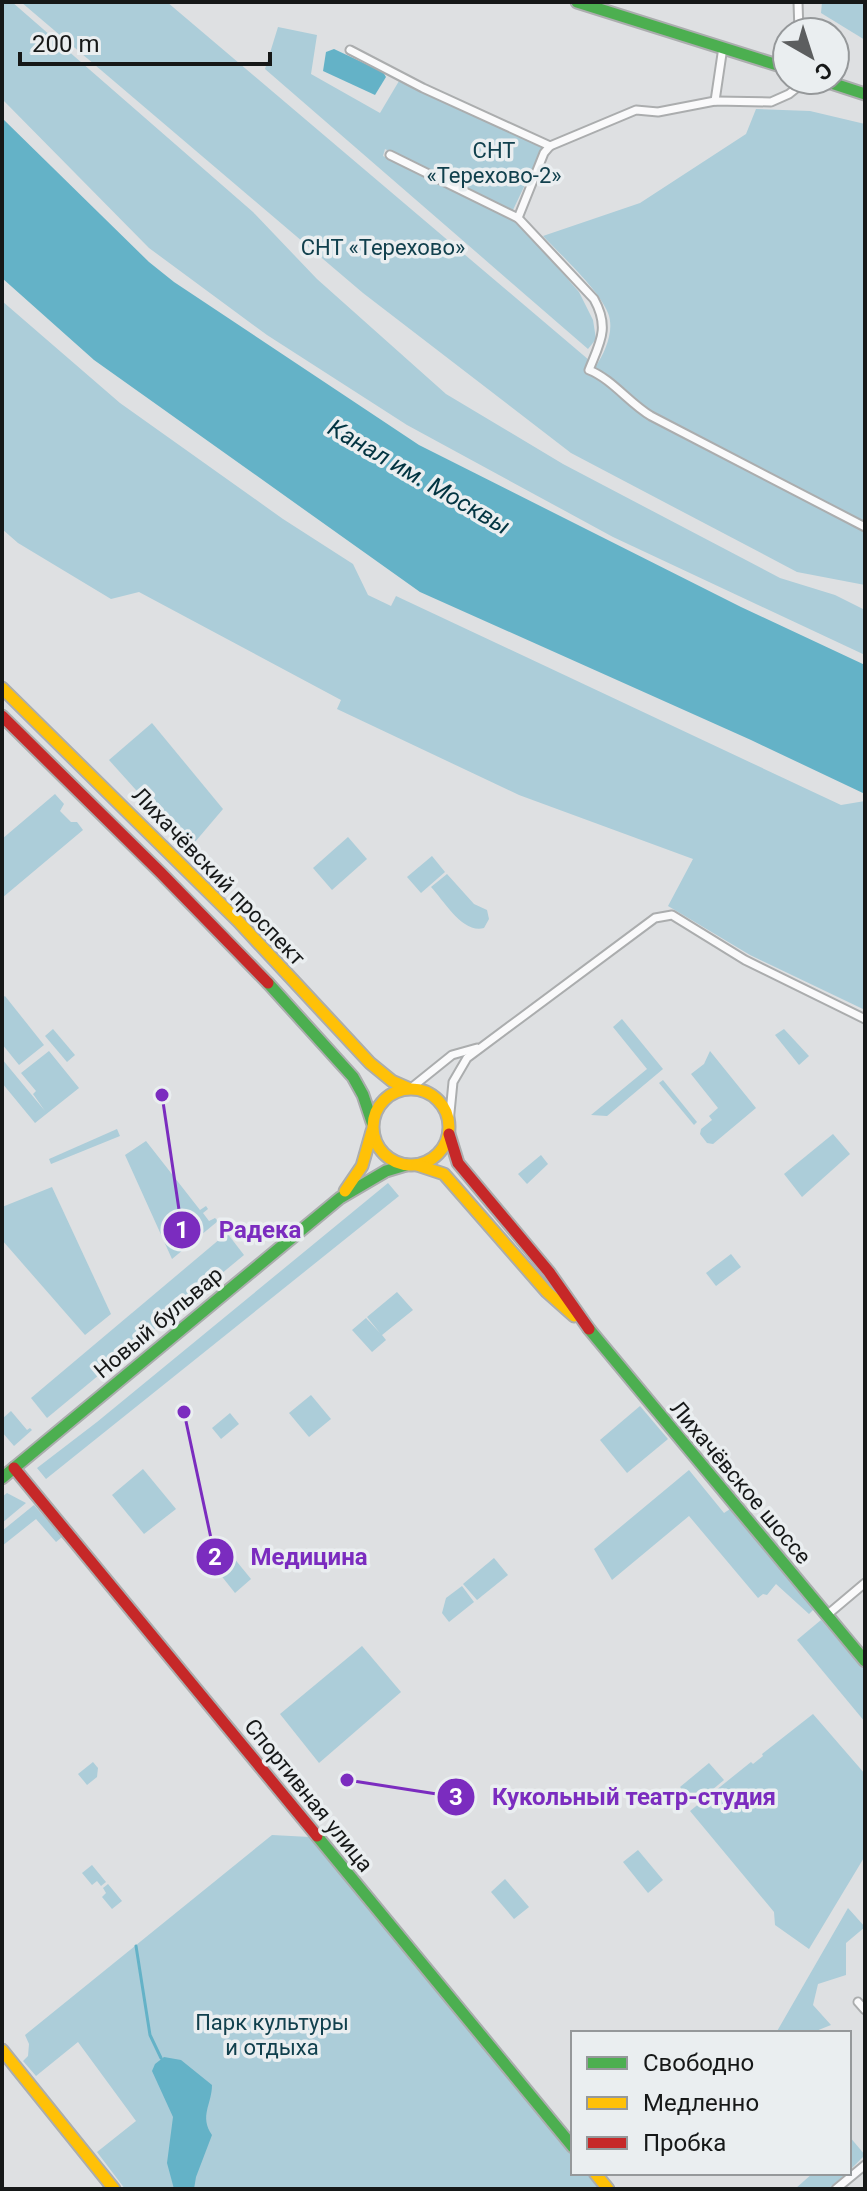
<svg xmlns="http://www.w3.org/2000/svg" width="867" height="2191" viewBox="0 0 867 2191" font-family="Roboto,sans-serif">
<rect width="100%" height="100%" fill="#dee0e2"/>
<g fill="#accdd9">
<polygon points="2,2 12,2 253,212 317,279 446,394 563,464 780,578 835,595 865,610 865,655 613,537 407,425 267,335 149,248 2,99"/>
<path d="M 21,2 L 167,2 L 596,366 C 605,352 615,330 608,313 C 599,290 561,255 543,236 L 640,203 L 746,134 L 756,109 L 810,111 L 865,124 L 865,585 L 797,572 L 571,453 L 363,293 Z"/>
<polygon points="822,2 865,2 865,40 821,13"/>
<polygon points="278,27 317,35 311,74 380,113 399,81 543,147 512,212 385,149 383,156 499,212 521,225 579,292 593,320 596,339 588,349 265,69"/>
<polygon points="2,301 120,403 283,519 353,564 368,595 391,606 396,596 841,805 865,801 865,1010 750,955 668,906 693,859 519,795 337,709 341,700 139,592 111,599 18,543 2,529"/>
<polygon points="152,723 223,809 189,849 109,760"/>
<polygon points="55,794 64,804 60,811 71,822 77,822 83,830 2,898 2,839"/>
<polygon points="348,837 367,859 332,890 313,868"/>
<polygon points="432,856 445,872 421,893 407,877"/>
<path d="M 447,874 L 474,904 L 487,910 L 489,919 L 484,928 C 463,934 444,901 431,887 Z"/>
<polygon points="5,996 44,1045 19,1065 2,1044 2,998"/>
<polygon points="622,1019 663,1069 607,1116 591,1115 647,1069 613,1027"/>
<polygon points="53,1029 75,1055 67,1062 45,1036"/>
<polygon points="784,1029 809,1056 799,1065 775,1035"/>
<polygon points="49,1051 79,1088 35,1123 2,1083 2,1059 45,1111 33,1094 36,1091 21,1073"/>
<polygon points="710,1051 756,1108 713,1144 707,1143 700,1134 701,1129 712,1120 709,1116 718,1108 691,1074 704,1064"/>
<polygon points="663,1080 697,1122 694,1125 659,1083"/>
<polygon points="117,1129 120,1136 51,1164 49,1159"/>
<polygon points="833,1134 850,1154 802,1197 784,1174"/>
<polygon points="146,1141 200,1210 206,1206 208,1209 203,1213 209,1221 215,1218 218,1221 172,1259 125,1155"/>
<polygon points="541,1155 548,1164 527,1184 518,1174"/>
<polygon points="388,1183 399,1196 46,1479 37,1468 97,1422"/>
<polygon points="52,1187 111,1314 85,1335 2,1240 2,1207"/>
<polygon points="227,1233 244,1255 47,1418 31,1398"/>
<polygon points="731,1254 741,1267 716,1286 706,1273"/>
<polygon points="397,1292 413,1310 382,1335 386,1340 372,1352 352,1330 366,1318 380,1333 367,1317"/>
<polygon points="311,1395 331,1419 309,1437 289,1413"/>
<polygon points="640,1406 668,1439 627,1473 600,1440"/>
<polygon points="11,1411 27,1430 30,1428 32,1430 14,1446 2,1432 2,1419"/>
<polygon points="230,1413 239,1424 221,1439 212,1428"/>
<polygon points="143,1469 176,1509 144,1534 112,1495"/>
<polygon points="689,1470 724,1513 730,1509 814,1609 809,1614 776,1584 767,1595 763,1594 758,1598 689,1516 612,1580 594,1549"/>
<polygon points="7,1493 26,1503 2,1523 2,1497"/>
<polygon points="34,1505 62,1537 56,1542 36,1519 2,1546 2,1531"/>
<polygon points="220,1541 251,1579 235,1593 204,1554"/>
<polygon points="494,1558 508,1575 477,1600 463,1584"/>
<polygon points="462,1586 474,1602 449,1622 442,1613 446,1598"/>
<polygon points="821,1620 865,1671 865,1722 797,1640"/>
<polygon points="362,1646 401,1692 319,1763 280,1714"/>
<polygon points="813,1714 865,1774 865,1856 809,1949 775,1925 774,1912 690,1811 751,1762 753,1764 763,1756 762,1754"/>
<polygon points="93,1762 98,1768 97,1777 87,1785 78,1774"/>
<polygon points="709,1763 724,1780 706,1795 691,1800 680,1787"/>
<polygon points="272,1835 310,1837 573,2154 573,2173 588,2173 602,2189 125,2189 97,2152 136,2121 78,2042 36,2076 23,2061 28,2056 29,2044 25,2035"/>
<polygon points="638,1850 663,1880 648,1893 623,1862"/>
<polygon points="92,1865 106,1882 101,1886 97,1881 92,1885 82,1873"/>
<polygon points="505,1879 529,1907 514,1919 491,1892"/>
<polygon points="108,1884 122,1901 112,1909 102,1897 106,1893 103,1888"/>
<polygon points="848,1908 865,1927 846,1943 846,1975 818,1984 813,2005 831,2025 811,2033 776,2033"/>
<polygon points="849,2136 865,2155 849,2171"/>
<polygon points="813,2173 847,2173 828,2189 795,2189"/>
</g>
<g fill="#64b2c7">
<polygon points="334,49 383,72 386,77 375,95 323,71 326,52"/>
<polygon points="2,118 149,262 174,282 419,445 741,607 865,665 865,794 751,740 420,592 94,360 2,278"/>
<path d="M 164,2057 L 181,2060 L 212,2085 C 212,2104 199,2116 212,2135 L 196,2177 L 194,2189 L 174,2189 L 167,2163 L 173,2117 L 152,2071 L 155,2064 Z"/>
</g>
<g fill="none" stroke-linecap="round" stroke-linejoin="round">
<polyline stroke="#64b2c7" stroke-width="3" points="136,1946 150,2035 161,2058"/>
<g stroke="#abadae" stroke-width="11">
<g id="street">
<polyline points="798,2 799,32"/>
<polyline points="350,50 423,88 550,146 636,110 658,112 715,101 771,102 789,94 799,86 800,80"/>
<polyline points="715,101 723,47"/>
<polyline points="390,155 518,218 544,153 550,146"/>
<path d="M 518,218 L 594,299 C 610,328 600,342 589,370 C 612,379 629,403 651,416 L 865,527"/>
<polyline points="411,1088 452,1055 477,1048"/>
<polyline points="449,1123 453,1082 467,1058 655,918 672,915 745,960 865,1019"/>
<polyline points="827,1615 865,1583"/>
<polyline points="858,2002 865,2010"/>
<polyline points="836,2189 865,2165"/>
</g>
</g>
<g stroke="#abadae" stroke-width="15">
<g id="fast">
<polyline points="577,2 787,68"/>
<polyline points="822,80 865,94"/>
<polyline points="268,983 353,1077 363,1095 372,1122"/>
<polyline points="589,1329 865,1661"/>
<polyline points="2,1478 340,1198 386,1171 406,1165"/>
<polyline points="317,1836 573,2147"/>
</g>
</g>
<g stroke="#abadae" stroke-width="15">
<g id="slow">
<polyline points="2,688 238,921 370,1063 392,1081 408,1088"/>
<circle cx="411" cy="1127" r="38"/>
<polyline points="417,1165 444,1174 547,1292 574,1316"/>
<polyline points="345,1191 362,1166 372,1131"/>
<polyline points="2,2050 114,2189"/>
<polyline points="595,2173 608,2189"/>
</g>
</g>
<g stroke="#abadae" stroke-width="15">
<g id="jam">
<polyline points="2,716 161,873 268,983"/>
<polyline points="449,1134 458,1163 549,1272 589,1329"/>
<polyline points="14,1468 317,1836"/>
</g>
</g>
<use href="#street" stroke="#fafafb" stroke-width="7"/>
<use href="#fast" stroke="#4caf50" stroke-width="11"/>
<use href="#slow" stroke="#ffc107" stroke-width="11"/>
<use href="#jam" stroke="#c62828" stroke-width="11"/>
</g>
<g text-anchor="middle" stroke-width="7" stroke-linejoin="round" paint-order="stroke">
<g font-size="22" fill="#11404d" stroke="#eaeef0">
<text x="494" y="158">СНТ<tspan x="494" dy="25">«Терехово-2»</tspan></text>
<text x="383" y="255">СНТ «Терехово»</text>
<text x="272" y="2030">Парк культуры<tspan x="272" dy="25">и отдыха</tspan></text>
</g>
<g font-size="22" fill="#161818" stroke="#eaeef0">
<text transform="translate(219 876) rotate(46)" y="8">Лихачёвский проспект</text>
<text transform="translate(158 1322) rotate(-40)" y="8">Новый бульвар</text>
<text transform="translate(741 1482) rotate(50)" y="8">Лихачёвское шоссе</text>
<text transform="translate(309 1795) rotate(51)" y="8">Спортивная улица</text>
</g>
<g font-size="24" font-style="italic" fill="#023441" stroke="#eaeef0">
<text transform="translate(419 477) rotate(30)" y="8">Канал им. Москвы</text>
</g>
</g>
<path fill="none" stroke="#7b2cbf" stroke-width="3" d="M162 1095L182 1230M184 1412L215 1557M347 1780L456 1797"/>
<g fill="#7b2cbf" stroke="#eaeef0" stroke-width="3">
<circle cx="162" cy="1095" r="8"/>
<circle cx="184" cy="1412" r="8"/>
<circle cx="347" cy="1780" r="8"/>
<circle cx="182" cy="1230" r="20"/>
<circle cx="215" cy="1557" r="20"/>
<circle cx="456" cy="1797" r="20"/>
</g>
<g font-size="24" text-anchor="middle" font-weight="bold" fill="#fff">
<text x="182" y="1238">1</text>
<text x="215" y="1565">2</text>
<text x="456" y="1805">3</text>
</g>
<g font-size="24" text-anchor="middle" font-weight="bold" fill="#7b2cbf" stroke="#eaeef0" stroke-width="7" stroke-linejoin="round" paint-order="stroke">
<text x="260" y="1238">Радека</text>
<text x="309" y="1565">Медицина</text>
<text x="634" y="1805">Кукольный театр-студия</text>
</g>
<rect width="867" height="2191" fill="none" stroke="#161818" stroke-width="8"/>
<rect x="571" y="2031" width="280" height="144" fill="#eaeef0" stroke="#95989a" stroke-width="2"/>
<rect x="587" y="2057" width="40" height="12" fill="#4caf50" stroke="#95989a" stroke-width="2"/>
<text x="643" y="2071" font-size="24" fill="#161818">Свободно</text>
<rect x="587" y="2097" width="40" height="12" fill="#ffc107" stroke="#95989a" stroke-width="2"/>
<text x="643" y="2111" font-size="24" fill="#161818">Медленно</text>
<rect x="587" y="2137" width="40" height="12" fill="#c62828" stroke="#95989a" stroke-width="2"/>
<text x="643" y="2151" font-size="24" fill="#161818">Пробка</text>
<g transform="translate(811 56) rotate(141)"><circle r="38" fill="#eaeef0" stroke="#95989a" stroke-width="2"/>
<path d="M0-6L14 30L0 20L-14 30Z" fill="#5c5e5f"/>
<text y="-12" font-size="22" font-weight="bold" text-anchor="middle" fill="#161818">С</text>
</g>
<path d="M20 52v12h250v-12" fill="none" stroke="#161818" stroke-width="4"/>
<text x="32" y="52" font-size="24" fill="#161818" stroke="#eaeef0" stroke-width="6" paint-order="stroke">200 m</text>
</svg>
